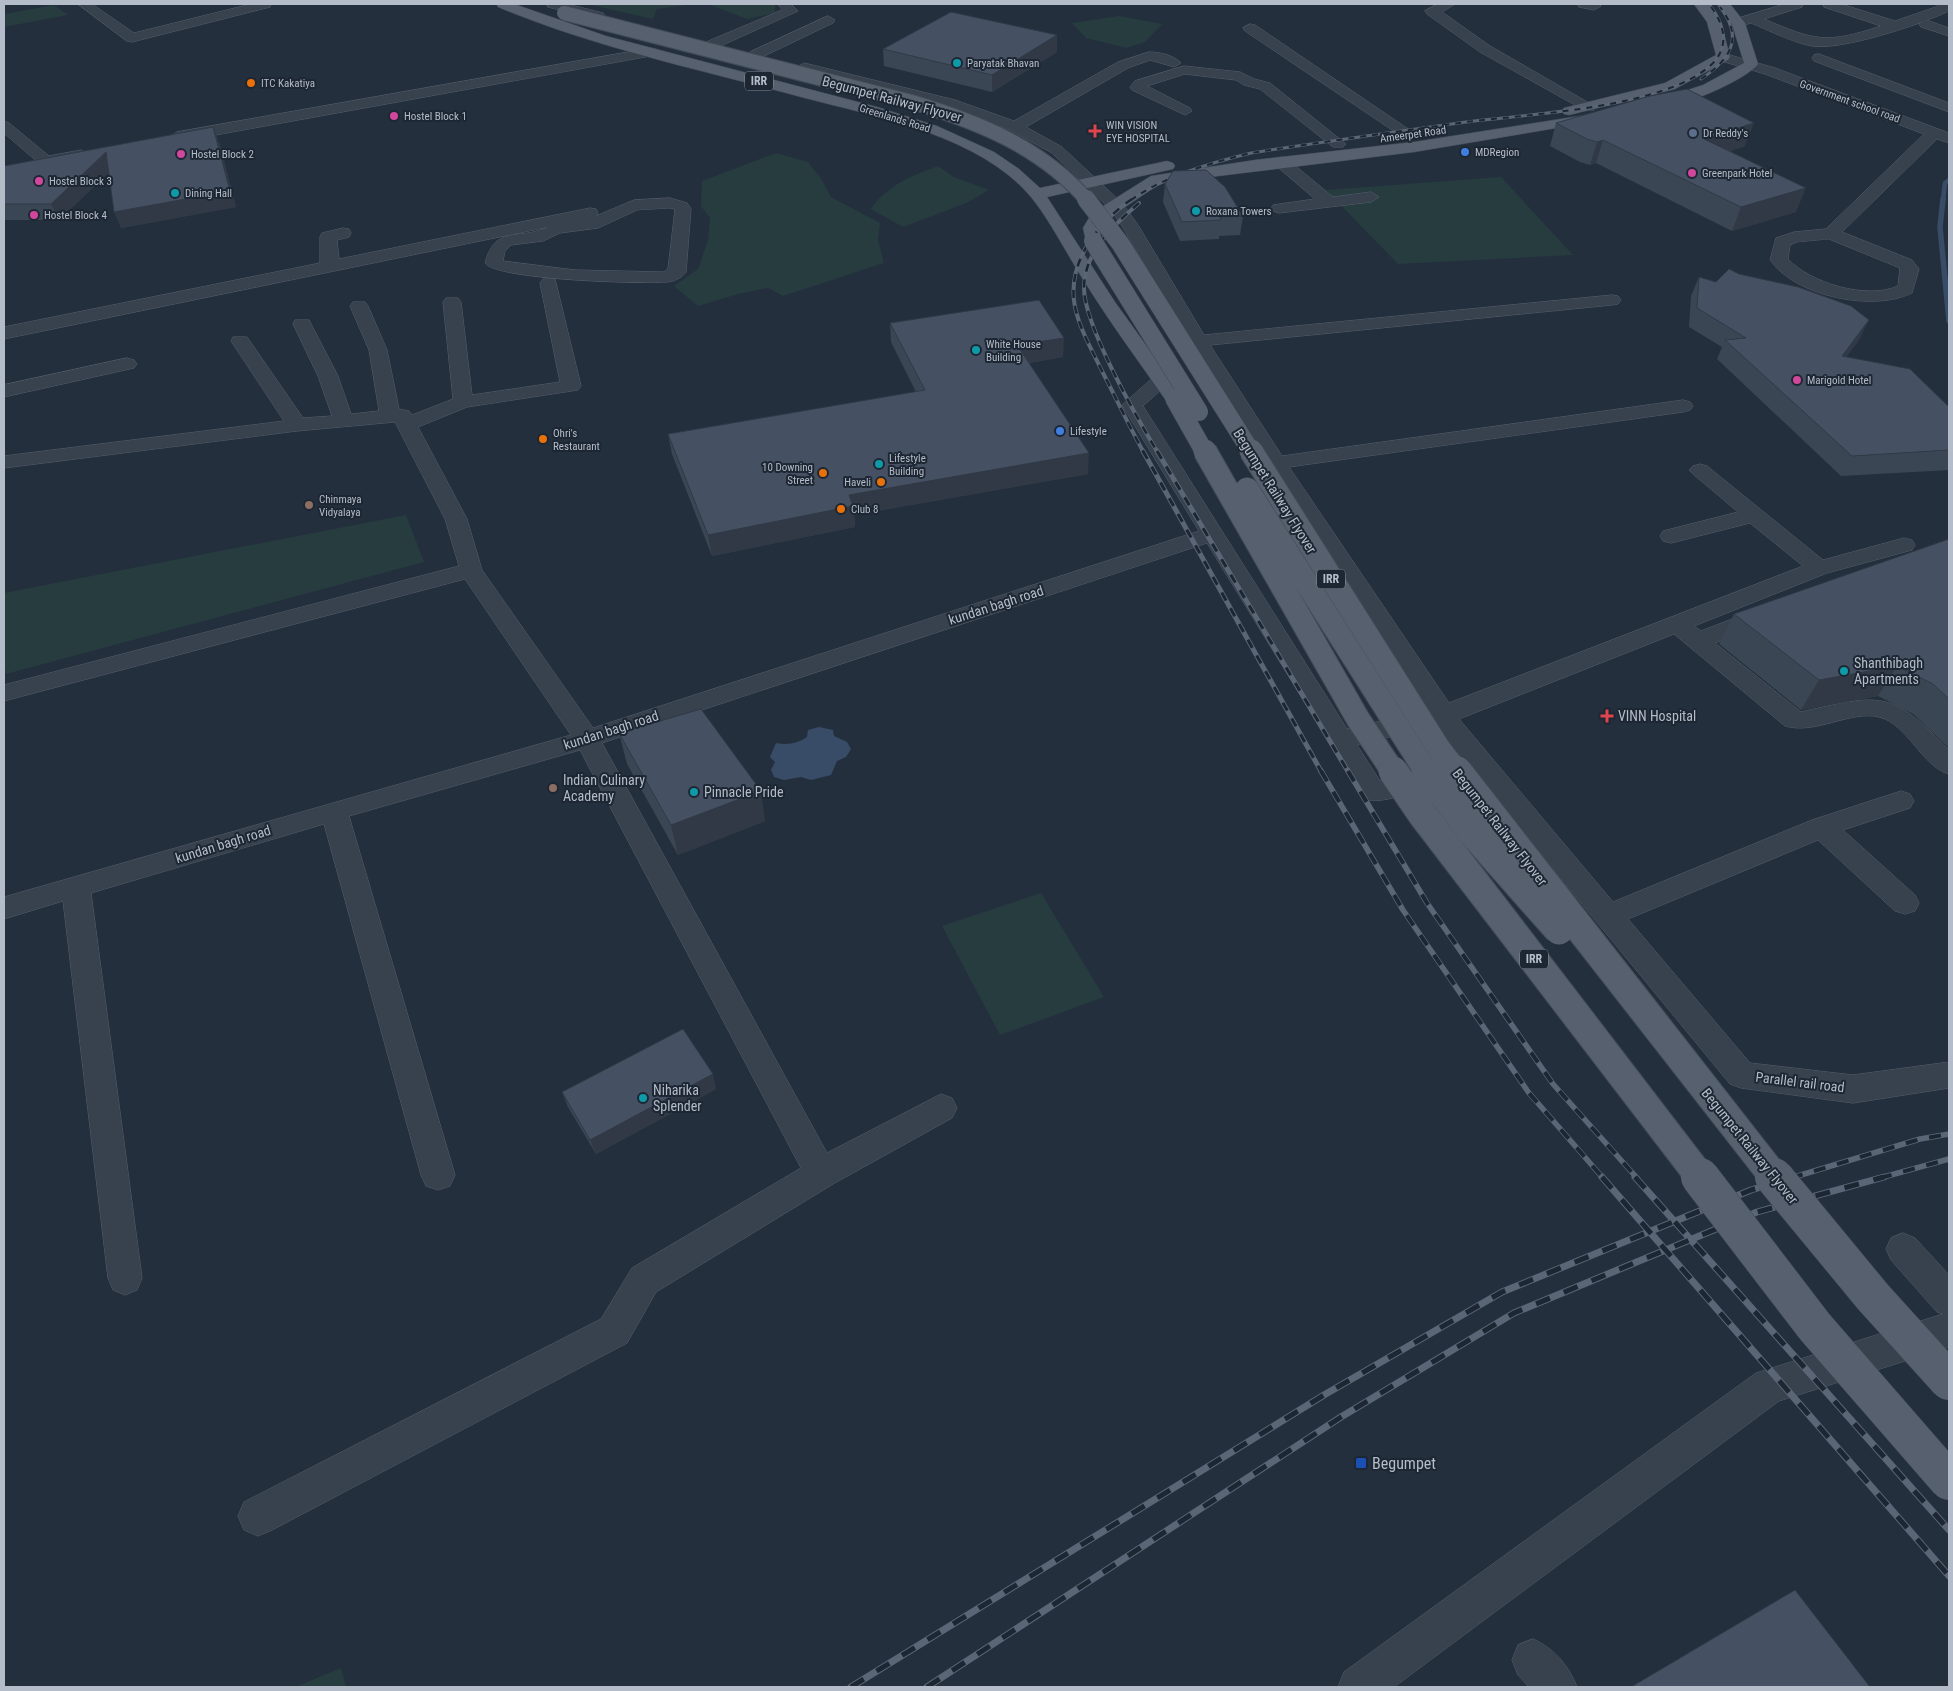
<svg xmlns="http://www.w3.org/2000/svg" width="1953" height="1691" viewBox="0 0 1953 1691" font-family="'Roboto Condensed',sans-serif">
<rect width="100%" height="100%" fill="#242f3e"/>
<g fill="#263c3f">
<polygon points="586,4 693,4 657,9 653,19"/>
<polygon points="708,4 775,4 775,13 747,19"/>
<polygon points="54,5 68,15 4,27 4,14"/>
<polygon points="1119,16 1162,24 1145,42 1126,48 1086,38 1072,23"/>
<polygon points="776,153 808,162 822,180 831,197 880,223 878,240 884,263 783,296 768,288 738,294 698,306 674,286 698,269 708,240 710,218 701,206 702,181"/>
<path d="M 938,166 L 954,177 L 989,190 L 966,203 L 903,227 L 871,209 C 886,186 913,175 938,166 Z"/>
<polygon points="1501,177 1573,255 1398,264 1326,190"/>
<polygon points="406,515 424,562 6,674 4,659 4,593"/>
<polygon points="1041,893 1104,997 1000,1035 942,926"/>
<polygon points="341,1668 346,1687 295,1687"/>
</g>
<path fill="#394c67" d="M 819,727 L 833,730 L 834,736 L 847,742 L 851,749 L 846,757 L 837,761 L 831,775 L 811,780 L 801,777 L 784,780 L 774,777 L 771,770 L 775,762 L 770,757 L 776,743 C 787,745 797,744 807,737 L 808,730 Z"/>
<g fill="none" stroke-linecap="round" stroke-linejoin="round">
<polyline stroke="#394c67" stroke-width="4.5" points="1943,200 1945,183 1949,180"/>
<polyline stroke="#394c67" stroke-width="5.5" points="1943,199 1940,227 1949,321"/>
<g stroke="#565f6c" stroke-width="1">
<g id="minor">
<polygon points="78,4 92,4 134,33 251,4 271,4 270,7 132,42 127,41"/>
<polygon points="547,4 567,4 603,13 605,16 598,20 548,7"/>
<polygon points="778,4 791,4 798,11 716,48 706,48 704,45 706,42 782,10"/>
<polygon points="1438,4 1455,4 1442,12 1490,46 1596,107 1594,110 1584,110 1480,52 1427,14 1425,11"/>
<polygon points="1578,4 1599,4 1601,6 1594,10 1579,7"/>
<path d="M 1785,4 L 1803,4 L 1802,7 L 1764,19 C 1815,41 1827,44 1881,26 L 1824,7 L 1823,4 L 1841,4 L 1895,21 L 1936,7 L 1940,4 L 1949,4 L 1949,11 C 1922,24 1841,51 1812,46 C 1791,42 1771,31 1751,23 L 1744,25 L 1737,21 L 1739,18 Z"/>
<polygon points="828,16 835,20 833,23 760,58 755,59 748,55 750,52"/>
<polygon points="1926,20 1949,28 1949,36 1921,27 1919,24"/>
<polygon points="1250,24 1255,25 1417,135 1414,138 1404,138 1245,31 1243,28"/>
<polygon points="651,48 656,49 658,52 656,55 177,142 169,137 177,132"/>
<path d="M 1149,52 C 1159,52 1174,55 1181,63 L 1174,67 L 1150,60 L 1128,68 L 1026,127 L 1062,147 L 1122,203 L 1138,225 L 1204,335 L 1612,295 L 1618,296 L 1621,300 L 1618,304 L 1612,305 L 1210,345 L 1282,456 L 1683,400 L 1690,402 L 1693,406 L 1690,410 L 1683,412 L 1289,467 L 1449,703 L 1803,566 L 1750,523 L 1671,543 L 1663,541 L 1660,536 L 1663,531 L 1738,512 L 1693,474 L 1689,470 L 1693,466 L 1700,464 L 1707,466 L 1823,560 L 1904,538 L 1912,540 L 1915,545 L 1912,550 L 1827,573 L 1694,626 L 1701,631 L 1753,611 L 1761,609 L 1769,611 L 1773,616 L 1769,621 L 1715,643 L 1801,712 C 1881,694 1890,689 1949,750 L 1949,774 C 1922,767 1907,723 1879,717 C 1850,710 1816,735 1785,726 L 1674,634 L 1459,719 L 1613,902 L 1812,820 L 1901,791 L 1910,794 L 1914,801 L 1910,808 L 1843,830 L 1915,895 L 1919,903 L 1915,911 L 1905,914 L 1895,911 L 1818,840 L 1628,919 L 1750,1063 L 1853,1075 L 1949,1062 L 1949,1088 L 1853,1103 L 1741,1088 L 1730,1084 L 1451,745 L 1438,725 L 1357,745 L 1380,781 L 1423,770 L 1432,772 L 1436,779 L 1432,786 C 1413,791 1383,805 1364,799 L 1207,543 L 602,743 L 827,1153 L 941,1094 L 952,1098 L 957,1108 L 952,1118 L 833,1184 L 656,1292 L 627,1343 L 272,1530 L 258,1536 L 244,1530 L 238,1516 L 244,1502 L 601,1319 L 632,1268 L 801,1168 L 580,750 L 349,816 L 455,1175 L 450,1186 L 438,1190 L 426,1186 L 421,1175 L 324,824 L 91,893 L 142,1278 L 137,1290 L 125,1295 L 113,1290 L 108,1278 L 63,901 L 4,919 L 4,897 L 571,735 L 465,579 L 4,701 L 4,685 L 459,566 L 445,519 L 395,422 L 297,431 L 4,468 L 4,456 L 284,421 L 231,341 L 233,337 L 247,337 L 303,418 L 332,416 L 318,376 L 293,324 L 295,320 L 309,320 L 311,324 L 338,376 L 351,414 L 379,411 L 369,350 L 350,306 L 353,302 L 365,302 L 368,306 L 387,350 L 399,409 L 409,411 L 412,415 L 453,399 L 443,302 L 446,298 L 458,298 L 461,302 L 472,395 L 560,382 L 540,283 L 543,279 L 555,279 L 581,386 L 578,390 L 467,407 L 418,427 L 467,519 L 482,570 L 593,728 L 1199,531 L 1122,405 L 1155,376 L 1169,376 L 1172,380 L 1143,406 L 1347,729 L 1428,710 C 1323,550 1218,391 1122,226 L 1110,209 L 1052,153 L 1010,130 L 945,106 L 799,70 L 797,67 L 804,63 L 955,100 L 1014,121 L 1118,62 Z"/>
<path d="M 1723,53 L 1775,68 L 1949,133 L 1949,143 L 1937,139 L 1842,232 L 1912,260 L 1919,269 L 1912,293 C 1874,312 1796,297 1770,260 L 1776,238 L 1794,232 L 1826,229 L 1924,134 L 1765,74 L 1718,60 L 1716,57 ZM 1829,239 L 1900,268 L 1898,286 C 1867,300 1810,283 1788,259 L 1790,245 L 1797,242 Z"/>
<polygon points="1819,54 1949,103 1949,112 1814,61 1812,58 1814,55"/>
<polygon points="1184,66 1240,72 1254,79 1270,83 1346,144 1343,147 1333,147 1260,89 1244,85 1236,80 1185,74 1147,86 1190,108 1192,111 1185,115 1132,90 1130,87 1135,81"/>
<polygon points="4,121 9,123 49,156 81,150 89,155 87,158 46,166 40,164 4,133"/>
<polygon points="1281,157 1287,159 1333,197 1371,192 1379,197 1371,202 1279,213 1273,211 1271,208 1273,205 1315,199 1275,165 1273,162 1275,159"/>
<path d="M 670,198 L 687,203 L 691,209 L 686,272 C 682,278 673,282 666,282 C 641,284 497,280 485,263 C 495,224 520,241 548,227 L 4,339 L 4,327 L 320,263 L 320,237 L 322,233 L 343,228 L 349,229 L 351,233 L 349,237 L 337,240 L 339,259 L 590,208 L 596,209 L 598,213 L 596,216 L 634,200 ZM 670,208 L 675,209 L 668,269 L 664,272 L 575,270 L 503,261 L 505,251 L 511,245 L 543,241 L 560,233 L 598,228 L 637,210 Z"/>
<polygon points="127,358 134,360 137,364 134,368 4,397 4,385"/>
<polygon points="1903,1233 1915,1238 1949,1275 1949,1347 1779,1401 1394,1687 1338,1687 1344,1672 1756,1373 1943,1314 1937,1312 1891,1260 1886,1249 1891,1238"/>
<path d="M 1533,1639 C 1554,1648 1569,1666 1577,1687 L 1529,1687 L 1518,1675 L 1512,1660 L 1518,1645 Z"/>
</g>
</g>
<g stroke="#414a57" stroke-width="1">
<g id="major">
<path d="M 497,4 L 514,4 L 606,36 L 877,107 L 937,126 L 994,152 L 1019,169 L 1040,188 L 1167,161 L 1173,163 L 1175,166 L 1173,169 L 1047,197 L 1115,302 L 1184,398 L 1181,402 L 1167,402 C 1140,363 1111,324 1086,284 C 1069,258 1050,220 1031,197 C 980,136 878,117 805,98 C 702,70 596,48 498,7 Z"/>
<polygon points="1694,4 1707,4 1721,22 1730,57 1728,60 1675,89 1569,115 1564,114 1562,111 1564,108 1665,83 1716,55 1707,22"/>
<path d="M 1717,4 L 1730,4 L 1745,23 L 1758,64 C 1746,80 1676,111 1657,106 L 1655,103 L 1657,100 L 1703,85 L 1744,63 L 1732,24 Z"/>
<polygon points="1593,114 1598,115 1600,118 1598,121 1414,152 1161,183 1104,221 1099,228 1102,241 1099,245 1087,245 1083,228 1092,213 1151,176 1255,160 1414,142"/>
</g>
</g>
<use href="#minor" fill="#38414e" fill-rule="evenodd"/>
<use href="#major" fill="#56606e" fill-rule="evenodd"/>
<g stroke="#5a6575" stroke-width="3">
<g id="rail-far4">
<path d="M 1701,79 C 1731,59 1744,38 1720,7"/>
<path d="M 1131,200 C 1165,176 1210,163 1251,153 C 1322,142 1394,132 1466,122 C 1530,114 1664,108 1711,65 C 1731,46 1724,23 1709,4"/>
</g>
</g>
<g stroke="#5a6575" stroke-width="4">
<g id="rail-far3">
<path d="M 1132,199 C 1098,222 1066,263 1075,307 C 1080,330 1092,350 1102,371 C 1116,398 1129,426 1144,453"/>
<path d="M 1139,203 C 1114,225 1085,250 1084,287 C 1083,324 1137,418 1158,453"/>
</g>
</g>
<g stroke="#5a6575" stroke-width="5">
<g id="rail-far2">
<polyline points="1143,451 1322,773"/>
<polyline points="1157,451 1349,773"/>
</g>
</g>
<g stroke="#5a6575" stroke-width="5.5">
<g id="rail-far1">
<polyline points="1321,771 1403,910 1529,1093 1603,1178"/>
<polyline points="1348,771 1427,903 1553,1084 1637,1178"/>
<polyline points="1791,1178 1920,1139 1949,1134"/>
<polyline points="1880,1178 1949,1159"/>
</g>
</g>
<g stroke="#5a6575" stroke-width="7">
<g id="rail">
<polyline points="1602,1177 1949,1576"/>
<polyline points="1635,1177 1949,1530"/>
<polyline points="851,1687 1324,1395 1502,1292 1751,1190 1795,1177"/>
<polyline points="927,1687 1341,1417 1514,1313 1757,1212 1884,1177"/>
</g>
</g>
<use href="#rail-far4" stroke="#1d2633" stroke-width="2" stroke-dasharray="6" stroke-linecap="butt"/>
<use href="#rail-far3" stroke="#1d2633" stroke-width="2.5" stroke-dasharray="8" stroke-linecap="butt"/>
<use href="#rail-far2" stroke="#1d2633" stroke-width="3" stroke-dasharray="9" stroke-linecap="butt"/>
<use href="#rail-far1" stroke="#1d2633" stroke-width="4" stroke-dasharray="12" stroke-linecap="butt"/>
<use href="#rail" stroke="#1d2633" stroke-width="5" stroke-dasharray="15" stroke-linecap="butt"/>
<g stroke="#414a57" stroke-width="16" stroke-linecap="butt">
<path id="major-bridge-far4" d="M 564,13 L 912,102 C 978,122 1041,147 1087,200"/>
</g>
<g stroke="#414a57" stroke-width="19" stroke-linecap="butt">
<g id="major-bridge-far3">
<polyline points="1086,199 1120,243 1252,453"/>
<polyline points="1093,241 1199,412"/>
<polyline points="1174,398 1205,453"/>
</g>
</g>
<g stroke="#414a57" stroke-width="25" stroke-linecap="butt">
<g id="major-bridge-far2">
<polyline points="1205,451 1358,719 1394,773"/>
<polyline points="1251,451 1439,749 1458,773"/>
<polyline points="1247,489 1427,773"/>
</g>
</g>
<g stroke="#414a57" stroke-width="31" stroke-linecap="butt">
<g id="major-bridge-far1">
<polyline points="1393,771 1423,815 1701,1178"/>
<polyline points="1426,771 1473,833 1559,930"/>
<polyline points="1457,771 1775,1178"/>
</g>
</g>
<g stroke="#414a57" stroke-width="39" stroke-linecap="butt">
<g id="major-bridge">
<polyline points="1700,1177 1815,1327 1949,1481"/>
<polyline points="1774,1177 1873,1297 1949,1381"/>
</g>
</g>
<use href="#major-bridge-far4" stroke="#56606e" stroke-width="14"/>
<use href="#major-bridge-far3" stroke="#56606e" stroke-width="18"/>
<use href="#major-bridge-far2" stroke="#56606e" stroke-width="23"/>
<use href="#major-bridge-far1" stroke="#56606e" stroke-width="29"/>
<use href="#major-bridge" stroke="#56606e" stroke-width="38"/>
</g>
<g fill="#3b4654">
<polygon points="883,49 1057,52 992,92 884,66"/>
<polygon points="1556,123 1745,146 1730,151 1796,212 1732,231 1596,163 1590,165 1580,162 1550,146"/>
<polygon points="219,142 236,207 121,228 109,172 59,220 4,220 4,166"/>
<polygon points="1165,184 1243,216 1240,235 1219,236 1219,239 1180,241 1163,202"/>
<polygon points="1699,277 1859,340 1846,357 1949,407 1949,470 1841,476 1717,359 1722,347 1689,327 1691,296"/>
<polygon points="890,323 1063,357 1029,363 1088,474 854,515 855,527 712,556 672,454 668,434 916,392 891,342"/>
<polygon points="1949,539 1949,748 1913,714 1878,696 1801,710 1719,644 1734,614"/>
<polygon points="619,733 765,821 678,855 627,764"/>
<polygon points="716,1089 596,1154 568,1107 562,1092"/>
</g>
<g fill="#303945">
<polygon points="1057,35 1057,52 992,92 992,75"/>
<polygon points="1754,123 1745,146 1695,162 1704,139"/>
<polygon points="213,127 219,142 236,207 121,228 114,212"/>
<polygon points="1603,140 1596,163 1590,165 1597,142"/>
<polygon points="106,152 113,168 59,220 51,204"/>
<polygon points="1806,188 1796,212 1732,231 1741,207"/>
<polygon points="1869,320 1859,340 1832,376 1842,356"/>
<polygon points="1064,338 1063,357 1017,365 1017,345"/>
<polygon points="1089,453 1088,474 854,515 855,527 712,556 708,535 849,495"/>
<polygon points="1897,666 1878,696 1801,710 1819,680"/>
<polygon points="761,791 765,821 678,855 671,825"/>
<polygon points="713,1074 716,1089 596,1154 590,1140"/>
</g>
<g fill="#455162" stroke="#303945">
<polygon points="951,12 1057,35 992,75 883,49"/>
<polygon points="1687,89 1754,123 1704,139 1806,188 1741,207 1603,140 1597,142 1587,139 1556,123 1650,96"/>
<polygon points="213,127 230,191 114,212 106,152 51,204 4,204 4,166"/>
<polygon points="1206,170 1225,187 1243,216 1220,217 1221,220 1182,222 1165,184 1173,171"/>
<polygon points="1729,269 1739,274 1798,287 1851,306 1869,320 1842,356 1910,369 1949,407 1949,450 1852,456 1725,340 1746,338 1697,308 1699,277 1716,282"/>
<polygon points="1039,300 1064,338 1017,345 1089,453 849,495 853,506 708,535 668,434 925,390 890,323"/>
<polygon points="1949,539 1949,699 1933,684 1897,666 1819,680 1734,614"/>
<polygon points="701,709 761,791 671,825 619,733"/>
<polygon points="683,1029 713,1074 590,1140 562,1092"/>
<polygon points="1795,1590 1870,1687 1631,1687"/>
</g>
<g fill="#0f9aa8" stroke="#1d2633" stroke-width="2">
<circle cx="957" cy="63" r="5"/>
<circle cx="175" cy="193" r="5"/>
<circle cx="1196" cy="211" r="5"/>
<circle cx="976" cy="350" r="5"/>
<circle cx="879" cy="464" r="5"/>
<circle cx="1844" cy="671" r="5"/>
<circle cx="694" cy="792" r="5"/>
<circle cx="643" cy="1098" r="5"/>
</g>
<g fill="#e8710a" stroke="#1d2633" stroke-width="2">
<circle cx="251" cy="83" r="5"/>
<circle cx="543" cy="439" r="5"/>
<circle cx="823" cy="473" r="5"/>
<circle cx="881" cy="482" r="5"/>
<circle cx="841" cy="509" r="5"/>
</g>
<g fill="#d1479c" stroke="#1d2633" stroke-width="2">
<circle cx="394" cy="116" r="5"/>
<circle cx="181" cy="154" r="5"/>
<circle cx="1692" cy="173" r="5"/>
<circle cx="39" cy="181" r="5"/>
<circle cx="34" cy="215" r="5"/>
<circle cx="1797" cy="380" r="5"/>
</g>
<g fill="#e0444e" stroke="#1d2633" stroke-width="2">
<path d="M1092.5 123.5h5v5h5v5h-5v5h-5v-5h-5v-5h5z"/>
<path d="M1604.5 708.5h5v5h5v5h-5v5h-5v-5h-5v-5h5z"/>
</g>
<circle fill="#5c6f8a" stroke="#1d2633" stroke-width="2" cx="1693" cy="133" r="5"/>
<g fill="#3f7fe0" stroke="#1d2633" stroke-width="2">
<circle cx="1465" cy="152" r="5"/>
<circle cx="1060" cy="431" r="5"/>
</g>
<g fill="#8d6e63" stroke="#1d2633" stroke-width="2">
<circle cx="309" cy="505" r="5"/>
<circle cx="553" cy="788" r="5"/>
</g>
<rect fill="#1a4fb4" stroke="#1d2633" stroke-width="2" x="1355" y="1457" width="12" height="12" rx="2.5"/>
<g text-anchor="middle" stroke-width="4" stroke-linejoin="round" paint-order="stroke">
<g font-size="11" fill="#b4bcc9" stroke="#1d2633" text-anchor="start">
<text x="967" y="67">Paryatak Bhavan</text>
<text x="261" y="87">ITC Kakatiya</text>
<text x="404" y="120">Hostel Block 1</text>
<text x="1106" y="129">WIN VISION<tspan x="1106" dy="13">EYE HOSPITAL</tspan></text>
<text x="1703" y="137">Dr Reddy's</text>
<text x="1475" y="156">MDRegion</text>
<text x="191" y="158">Hostel Block 2</text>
<text x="1702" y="177">Greenpark Hotel</text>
<text x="49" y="185">Hostel Block 3</text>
<text x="185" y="197">Dining Hall</text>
<text x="1206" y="215">Roxana Towers</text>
<text x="44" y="219">Hostel Block 4</text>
<text x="986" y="348">White House<tspan x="986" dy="13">Building</tspan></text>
<text x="1807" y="384">Marigold Hotel</text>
<text x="1070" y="435">Lifestyle</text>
<text x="553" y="437">Ohri's<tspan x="553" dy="13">Restaurant</tspan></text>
<text x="889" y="462">Lifestyle<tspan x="889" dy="13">Building</tspan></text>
<text x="813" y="471" text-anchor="end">10 Downing<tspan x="813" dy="13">Street</tspan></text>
<text x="871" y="486" text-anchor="end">Haveli</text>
<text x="319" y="503">Chinmaya<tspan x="319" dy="13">Vidyalaya</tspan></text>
<text x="851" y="513">Club 8</text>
</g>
<g font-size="11" fill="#b4bcc9" stroke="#1d2633">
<text transform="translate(1850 101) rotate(20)" y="4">Government school road</text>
<text transform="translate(895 118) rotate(17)" y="4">Greenlands Road</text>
<text transform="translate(1413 134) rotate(-8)" y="4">Ameerpet Road</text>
</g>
<g fill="#1d2633" stroke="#878f9c" stroke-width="1">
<rect x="745" y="71.5" width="28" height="19" rx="4"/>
<rect x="1317" y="569.5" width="28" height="19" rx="4"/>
<rect x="1520" y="949.5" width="28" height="19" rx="4"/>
</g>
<g font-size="12" font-weight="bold" fill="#b4bcc9">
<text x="759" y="85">IRR</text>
<text x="1331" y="583">IRR</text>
<text x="1534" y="963">IRR</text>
</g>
<g font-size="14" fill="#b4bcc9" stroke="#1d2633">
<text transform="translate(892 99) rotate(15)" y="5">Begumpet Railway Flyover</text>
<text transform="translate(1275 491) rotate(58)" y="5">Begumpet Railway Flyover</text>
<text transform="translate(996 605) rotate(-18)" y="5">kundan bagh road</text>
<text transform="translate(611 730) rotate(-18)" y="5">kundan bagh road</text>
<text transform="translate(1500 827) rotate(52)" y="5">Begumpet Railway Flyover</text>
<text transform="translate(223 844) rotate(-17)" y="5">kundan bagh road</text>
<text transform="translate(1800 1082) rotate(7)" y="5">Parallel rail road</text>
<text transform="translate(1750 1146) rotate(51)" y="5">Begumpet Railway Flyover</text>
</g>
<g font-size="14" fill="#b4bcc9" stroke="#1d2633" text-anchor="start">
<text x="1854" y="668">Shanthibagh<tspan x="1854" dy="16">Apartments</tspan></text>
<text x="1618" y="721">VINN Hospital</text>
<text x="563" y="785">Indian Culinary<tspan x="563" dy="16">Academy</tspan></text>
<text x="704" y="797">Pinnacle Pride</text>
<text x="653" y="1095">Niharika<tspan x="653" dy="16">Splender</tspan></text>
</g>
<g font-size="16" fill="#b4bcc9" stroke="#1d2633" text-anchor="start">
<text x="1372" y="1469">Begumpet</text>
</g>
</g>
<rect width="1953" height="1691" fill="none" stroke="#b4bcc9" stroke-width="10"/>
</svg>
